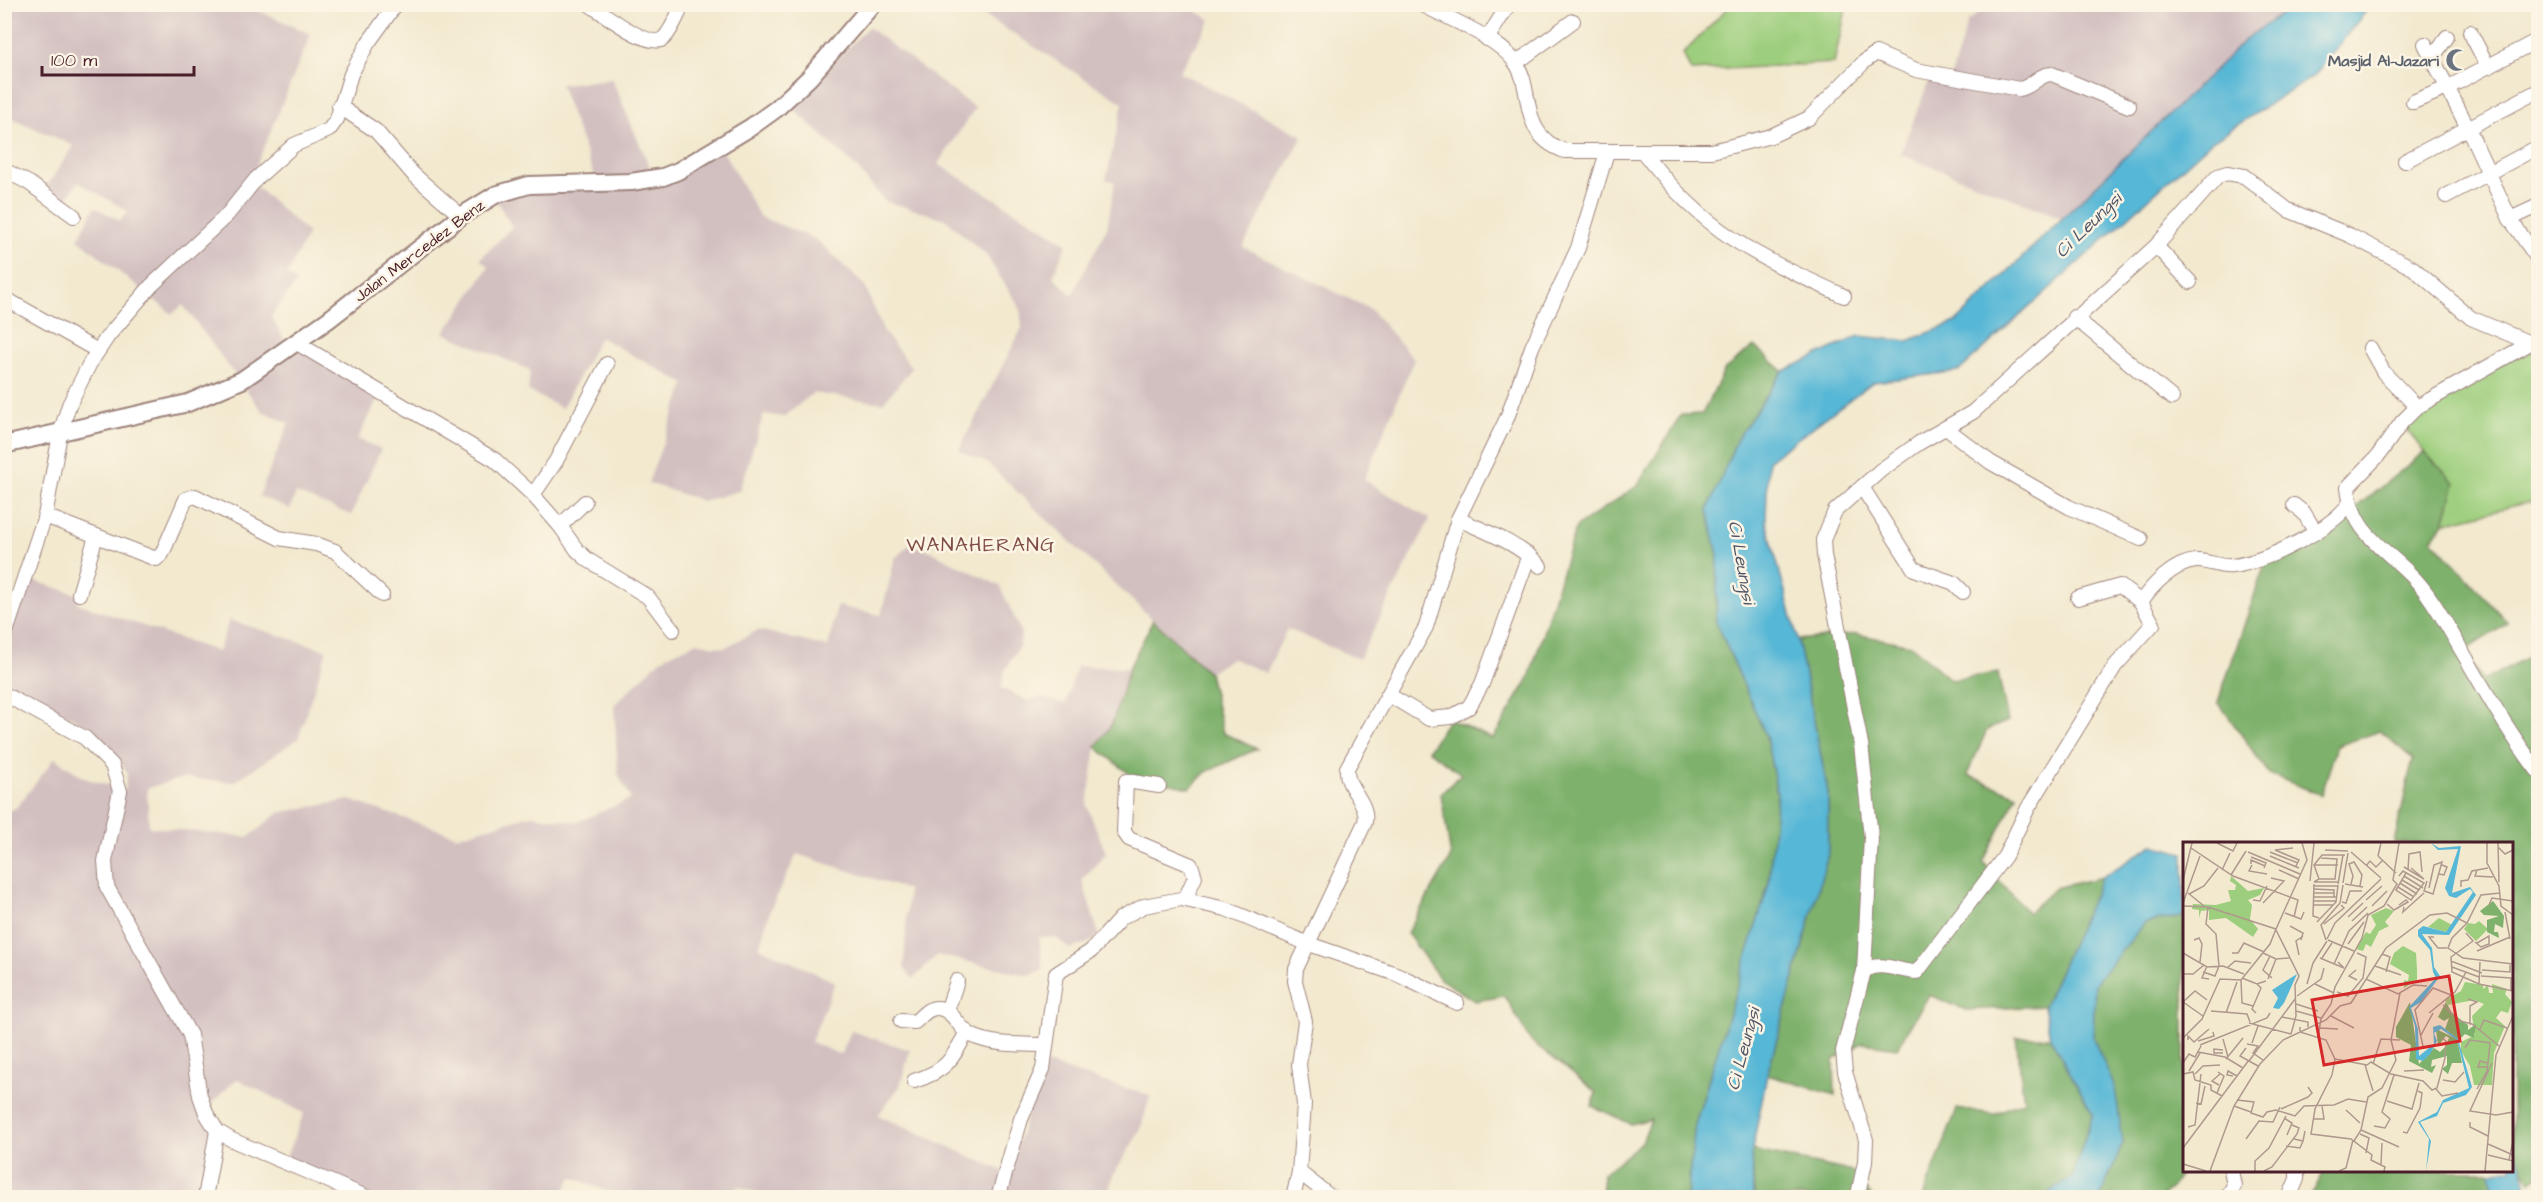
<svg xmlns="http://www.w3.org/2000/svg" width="2543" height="1202" viewBox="0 0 2543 1202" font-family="'Architects Daughter',sans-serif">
<rect width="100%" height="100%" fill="#fcf5e5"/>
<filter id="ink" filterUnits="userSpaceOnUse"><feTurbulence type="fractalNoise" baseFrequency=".0167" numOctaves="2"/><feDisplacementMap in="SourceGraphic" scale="12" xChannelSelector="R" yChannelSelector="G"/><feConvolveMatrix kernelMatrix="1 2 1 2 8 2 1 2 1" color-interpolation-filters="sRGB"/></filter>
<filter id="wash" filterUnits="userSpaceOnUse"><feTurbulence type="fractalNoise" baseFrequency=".008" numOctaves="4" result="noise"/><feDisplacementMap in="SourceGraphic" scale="24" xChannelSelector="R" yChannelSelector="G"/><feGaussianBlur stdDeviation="1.35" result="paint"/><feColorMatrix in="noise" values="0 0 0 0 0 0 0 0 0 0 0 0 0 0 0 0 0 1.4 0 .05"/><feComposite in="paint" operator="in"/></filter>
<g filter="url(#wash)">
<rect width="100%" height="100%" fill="#f2e9cf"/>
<g fill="#d2bfc0">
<polygon points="5,5 246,5 311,34 250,181 308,233 287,275 297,282 271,316 285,341 378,397 358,439 381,449 351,515 296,493 290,509 259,496 289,423 262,411 183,305 172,314 78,239 95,207 120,221 128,211 78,182 65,201 46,187 74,146 5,115"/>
<polygon points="968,5 1186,5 1211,20 1179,72 1303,136 1243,247 1370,309 1414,359 1364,480 1430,519 1359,659 1287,629 1266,673 1231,658 1209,673 987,463 959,450 1022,328 1020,308 986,255 945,219 885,201 855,166 791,107 868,27 975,108 938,164 1067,243 1053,276 1072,295 1107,228 1115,182 1106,179 1123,103"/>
<polygon points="1978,5 2296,5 2248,37 2062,218 1900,154 1931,76 1950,79 1968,21 1979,13"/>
<polygon points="612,79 655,180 723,151 760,217 816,239 865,286 884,332 912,368 883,403 813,393 784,417 764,414 739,491 703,501 648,483 685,384 600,337 562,408 528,391 530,370 444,333 489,267 480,259 512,227 496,200 554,186 599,188 560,84"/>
<polygon points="908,546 922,547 1000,586 1021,632 1020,645 1005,670 1001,688 1028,701 1041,697 1065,704 1077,666 1129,668 1112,724 1096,747 1087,806 1106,853 1082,880 1100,938 1071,949 1056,938 1039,937 1043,970 1028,975 937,955 913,979 904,968 908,890 797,854 771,908 759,947 835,982 811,1042 841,1055 851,1031 910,1050 900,1086 878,1115 1008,1173 1044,1063 1150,1096 1140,1131 1112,1177 1108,1197 768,1198 738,1186 732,1197 624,1198 572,1177 561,1197 359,1197 283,1164 304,1113 237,1079 211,1104 216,1133 206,1197 5,1197 5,812 16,808 55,758 84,778 125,790 127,773 118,758 90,727 5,684 4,642 28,579 80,595 77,603 218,652 229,620 327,650 298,739 234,782 183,778 147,788 149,827 249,837 278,813 349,800 458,836 531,815 577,822 631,799 618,774 614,705 661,659 697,642 724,648 758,630 828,647 837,606 881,615 895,558"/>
</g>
<g fill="#9dce7d" stroke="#747654" stroke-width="1.5">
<polygon points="1731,4 1847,5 1834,63 1691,71 1683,54"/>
<polygon points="2538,349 2538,500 2444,523 2455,483 2424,452 2403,424 2509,359"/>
</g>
<g fill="#7eb16c" stroke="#64684c" stroke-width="1.5">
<polygon points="1754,346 1783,371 1737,439 1708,510 1718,555 1716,621 1766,736 1777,793 1769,883 1695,1125 1687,1197 1601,1197 1603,1174 1642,1142 1651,1119 1631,1124 1592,1106 1596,1092 1530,1040 1505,996 1475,1001 1440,979 1407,933 1451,857 1441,794 1461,774 1428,750 1449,719 1493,739 1529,678 1576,527 1637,486 1681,415 1702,414 1725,369"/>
<polygon points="2424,452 2455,483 2444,523 2432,539 2508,623 2464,651 2483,681 2535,653 2538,659 2538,1176 2530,1182 2512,1145 2512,844 2394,843 2413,759 2380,731 2337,746 2321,795 2269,774 2218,702 2267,558 2343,518"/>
<polygon points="1153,620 1209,673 1223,733 1257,749 1206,772 1190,788 1131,775 1096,747 1112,724 1129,668"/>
<polygon points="1856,634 1911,645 1951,680 1998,673 2008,721 1987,730 1967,775 2017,795 1983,862 2028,913 2055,888 2102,877 2044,1006 1966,1010 1929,995 1897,1048 1862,1043 1834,1060 1835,1095 1767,1075 1828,854 1828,792 1798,640"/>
<polygon points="2184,916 2184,1167 2171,1189 2161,1197 2100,1197 2123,1143 2093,1038 2095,983 2145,923"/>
<polygon points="2016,1037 2050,1037 2093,1114 2072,1177 2043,1197 1920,1198 1923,1197 1957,1109 1994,1114 2024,1101"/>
<polygon points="1752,1150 1854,1172 1872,1197 1754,1197"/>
<polygon points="2325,1170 2490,1171 2497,1197 2310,1198"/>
</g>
<g fill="#57b7d6" stroke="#506b80" stroke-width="1.5">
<polygon points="2296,4 2371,5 2314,76 2212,141 1959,371 1873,382 1768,461 1766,521 1798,640 1828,792 1828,854 1767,1075 1752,1150 1753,1197 1687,1197 1695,1125 1769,883 1777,793 1766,736 1716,621 1718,555 1708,510 1737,439 1783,371 1859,336 1908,341 1956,322 2248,37"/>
<polygon points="2153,845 2184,853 2184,916 2145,923 2095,983 2093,1038 2115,1088 2123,1143 2100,1197 2043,1197 2072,1177 2093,1114 2050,1037 2044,1006 2102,877"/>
<polygon points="2512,1145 2523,1168 2527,1197 2497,1197 2490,1171 2512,1170"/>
</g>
</g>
<g filter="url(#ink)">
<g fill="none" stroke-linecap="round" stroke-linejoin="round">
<g stroke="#9e847d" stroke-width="16">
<g id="minor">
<path d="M 589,4 C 603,13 651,51 664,38 C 672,30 678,14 683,4"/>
<path d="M 1421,4 C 1449,19 1497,37 1515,62 C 1535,89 1517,135 1565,151 L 1712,151 L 1771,136 L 1809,118 L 1864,62 L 1876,53 L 1916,70 L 2019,89 C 2033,87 2038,74 2052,74 L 2129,106"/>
<polyline points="2470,32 2488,67"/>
<polyline points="1487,39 1509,4"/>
<polyline points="2425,44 2468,128 2510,219 2538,259"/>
<polyline points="2432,58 2447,37"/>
<polyline points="1516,63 1573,21"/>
<polyline points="2413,102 2447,88 2538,40"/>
<polyline points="339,106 376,131 413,174 461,216"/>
<path d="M 1643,152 C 1705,233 1754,255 1844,296"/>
<polyline points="2405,161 2538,91"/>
<polyline points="4,170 29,183 74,216"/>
<polyline points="2446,196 2538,147"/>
<polyline points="2510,219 2538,206"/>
<polyline points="2156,246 2190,282"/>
<polyline points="4,298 98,351"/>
<polyline points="2074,317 2172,398"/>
<path d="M 2534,341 L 2417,407 L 2402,422 L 2377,457 L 2348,487 C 2352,532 2381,545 2410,574 C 2430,593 2445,622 2459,646 C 2484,689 2508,732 2538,771"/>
<polyline points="297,343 495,460 533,495 560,526 577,550 588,560 648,597 673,630"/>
<polyline points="2370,348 2384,373 2417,407"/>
<polyline points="1946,428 1990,462 2069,507 2141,539"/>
<polyline points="1862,487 1914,569 1954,583 1963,592"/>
<polyline points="533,495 556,461 607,364"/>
<polyline points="2294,505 2304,513 2315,531"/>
<polyline points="45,516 156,559 162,554 186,499 195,496 279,538 316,544 335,551 382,595"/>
<path d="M 1458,519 C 1487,532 1518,543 1540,566"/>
<polyline points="560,526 585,502"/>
<polyline points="79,594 96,536"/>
<path d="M 2078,598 L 2120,586 L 2141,602 C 2152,585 2174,563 2196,561 C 2208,560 2220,568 2232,566 C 2265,562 2329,531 2349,504"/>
<polyline points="4,638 45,516 60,434 69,405 90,363 108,336 151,286 227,215 256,179 294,145 329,130 337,119 351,74 368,43 396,4"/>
<polyline points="4,694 85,738 112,765 120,791 105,861 107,887 190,1035 200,1096 206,1113 217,1131 232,1140 369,1198"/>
<polyline points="1389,695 1429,719 1451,717 1469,707 1482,684 1529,555"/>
<polyline points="1159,786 1126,781 1124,832 1129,839 1191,865 1195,877 1185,899"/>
<path d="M 1864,971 C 1880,960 1900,972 1917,972 L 2005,856 L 2028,808 L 2115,666 L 2153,624 L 2141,602"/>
<polyline points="947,1011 957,981"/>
<path d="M 901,1021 L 915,1022 C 922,1016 928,1007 938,1008 C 955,1010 958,1030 973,1036 C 994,1046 1023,1044 1046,1045"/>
<path d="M 914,1081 C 946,1071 951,1061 967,1032"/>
<polyline points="1859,1190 1865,1162 1866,1140 1845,1072 1843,1051 1864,971 1871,837 1861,744 1824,555 1823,540 1835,511 1881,470 1919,443 1973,412 2156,246 2218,176 2227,173 2244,176 2288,210 2349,235 2413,268 2471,318 2530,343"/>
<polyline points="205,1198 217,1131"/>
<polyline points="998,1198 1021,1119 1043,1069 1056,974 1091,951 1121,918 1144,906 1181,899 1226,909 1306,943 1396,974 1457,1003"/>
<polyline points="1293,1198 1299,1172"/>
<path d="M 1332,1198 L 1299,1172 L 1304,1104 L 1299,1065 L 1305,1021 L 1295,981 L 1296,969 L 1365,822 C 1369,801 1345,789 1347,768 L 1426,627 L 1458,519 L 1507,418 L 1532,347 L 1578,248 L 1607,152"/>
<polyline points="2226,1198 2234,1186 2231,1170"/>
<polyline points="2289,1198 2297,1179 2297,1170"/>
</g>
</g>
<g stroke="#9e847d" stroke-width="20">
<polyline id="major" points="4,445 188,403 242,380 328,320 461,216 495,195 529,185 631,182 663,177 678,171 751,127 776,109 809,78 873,4"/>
</g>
<use href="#minor" stroke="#fff" stroke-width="14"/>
<use href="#major" stroke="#fff" stroke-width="16"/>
</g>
</g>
<defs>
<g id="mosque-bare" transform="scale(1.8)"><path d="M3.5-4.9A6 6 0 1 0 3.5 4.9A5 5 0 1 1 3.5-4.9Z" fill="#6b7280" stroke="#fcf5e5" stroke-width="2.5" paint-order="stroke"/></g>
</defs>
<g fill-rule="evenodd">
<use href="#mosque-bare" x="2457" y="60"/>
</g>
<g text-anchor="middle" stroke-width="5" stroke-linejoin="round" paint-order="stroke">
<g font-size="16" font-weight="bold" fill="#5b616d" stroke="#fcf5e5" text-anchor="end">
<text x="2439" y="66">Masjid Al-Jazari</text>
</g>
<g font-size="16" fill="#4a1f2b" stroke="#fcf5e5">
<text transform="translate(419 250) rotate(-37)" y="6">Jalan Mercedez Benz</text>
</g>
<g font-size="18" font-style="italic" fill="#4f5467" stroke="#fcf5e5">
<text transform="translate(2088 225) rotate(-44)" y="6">Ci Leungsi</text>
<text transform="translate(1742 562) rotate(80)" y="6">Ci Leungsi</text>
<text transform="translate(1743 1049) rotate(-75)" y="6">Ci Leungsi</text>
</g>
<g font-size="20" letter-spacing="1.5" fill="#804e46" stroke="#fcf5e5">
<text x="981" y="551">WANAHERANG</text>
</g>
</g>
<g transform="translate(2183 842)">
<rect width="330" height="330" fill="#f2e9cf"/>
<path d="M 48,34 L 65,49 L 81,46 L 77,53 L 65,58 L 69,63 L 67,77 L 75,87 L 70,95 L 43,76 L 26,78 L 26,68 L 18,69 L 16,76 L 16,68 L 9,67 L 10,62 L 33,63 L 48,59 L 45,48 L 52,48 L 53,43 L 47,39 ZM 203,66 L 211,69 L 202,80 L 206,84 L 196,89 L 188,105 L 183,102 L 180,109 L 173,107 L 183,90 L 187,92 L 193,83 L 188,73 ZM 256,76 L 269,83 L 263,90 L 245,85 ZM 296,79 L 305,87 L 293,99 L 281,87 L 285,81 L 292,82 ZM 220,104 L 233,111 L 234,127 L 234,138 L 221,146 L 221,138 L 225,139 L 226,133 L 207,122 L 211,111 ZM 282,140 L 300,143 L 300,147 L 305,143 L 306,151 L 310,151 L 309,142 L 324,147 L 322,152 L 329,160 L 325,171 L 318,169 L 313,176 L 322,184 L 311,211 L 309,243 L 291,243 L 287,224 L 278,209 L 278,200 L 292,193 L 289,174 L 301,162 L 291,158 L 265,163 L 262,158 L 278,149 Z" fill="#9dce7d"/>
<path d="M 310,59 L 321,74 L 320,86 L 312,82 L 311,90 L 315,90 L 316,96 L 304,90 L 304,78 L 316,74 L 301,73 L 297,69 ZM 227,160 L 236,222 L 251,206 L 257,210 L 262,205 L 266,196 L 263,194 L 255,204 L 253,187 L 274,197 L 279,221 L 269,221 L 265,232 L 259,227 L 264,223 L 264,214 L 249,218 L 248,225 L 253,223 L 249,231 L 226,219 L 228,203 L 213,195 L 213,185 ZM 263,160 L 269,171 L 285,183 L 285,188 L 293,182 L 291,196 L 282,192 L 276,198 L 262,187 L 266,176 L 261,179 L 255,175 Z" fill="#7eb16c"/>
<path d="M 248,1 L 256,6 L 278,4 L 269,51 L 287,45 L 293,53 L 266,93 L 239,92 L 249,106 L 251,125 L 257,134 L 238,160 L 228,166 L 235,187 L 236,214 L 251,202 L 250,185 L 257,183 L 275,197 L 289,245 L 283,253 L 260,261 L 254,274 L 237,280 L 248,299 L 243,329 L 246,297 L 235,280 L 254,270 L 260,258 L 286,246 L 274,198 L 258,187 L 251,191 L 254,199 L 247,212 L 240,219 L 233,217 L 232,184 L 226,165 L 253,136 L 250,130 L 247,108 L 235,94 L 235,88 L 240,84 L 263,90 L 290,50 L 287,47 L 273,56 L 266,54 L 262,46 L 275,7 L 255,8 ZM 114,132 L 101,161 L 96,167 L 90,166 L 95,156 L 89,148 Z" fill="#57b7d6"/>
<path fill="none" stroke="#af988d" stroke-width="1.5" d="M 34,1 L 50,9 L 54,1M 304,1 L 304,21 L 316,44 L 318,64 L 330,73M 315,1 L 316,40M 197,5 L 195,14 L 198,1M 315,5 L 322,12 L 330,8M 8,6 L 50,34 L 115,58 L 111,75M 92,8 L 116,18 L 113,24M 92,8 L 110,6M 142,8 L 165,9M 65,10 L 117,32M 87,10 L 115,21M 168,10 L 198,36M 87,14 L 116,26M 195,14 L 213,31M 68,15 L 83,21 L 81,26M 68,22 L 68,18 L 82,24M 69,23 L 66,29 L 84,32M 131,23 L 155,23M 183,24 L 187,19 L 193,25 L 200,18M 221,25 L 241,37 L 228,26M 39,28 L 47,11M 96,28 L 116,37M 225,28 L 226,12 L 237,10 L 239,30M 294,28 L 292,34 L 310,35M 256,32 L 261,33 L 264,25 L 259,23M 48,33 L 63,9M 216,34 L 220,29 L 241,41 L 228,58 L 213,48 L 223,31M 221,34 L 240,46M 136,37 L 152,37 L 154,17 L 138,16M 0,38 L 9,1M 219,38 L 236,48M 127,39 L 131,1M 244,39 L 241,49 L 250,52 L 259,20 L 251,23 L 246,46M 131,40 L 136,37 L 131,23 L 139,13 L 162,13M 131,40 L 156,40M 160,41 L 165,11M 217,41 L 234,52M 131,42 L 130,74 L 136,76M 155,42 L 160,13M 162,42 L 180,45M 168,42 L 170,34 L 166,22 L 171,20 L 179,33 L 177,44M 131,44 L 155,44M 215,45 L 231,55M 278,45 L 278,39 L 285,38 L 289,29 L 305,26M 130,47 L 151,48 L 151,55M 5,51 L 21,64M 130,51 L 151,51M 6,52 L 21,44 L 35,26M 130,55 L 153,55M 70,58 L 77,59 L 84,44M 183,58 L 199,44M 130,59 L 153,59M 159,60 L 163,61 L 167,49 L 179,49M 0,61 L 17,14M 80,61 L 101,39 L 88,36M 204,62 L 211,68 L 225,60 L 223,58 L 216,63M 130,63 L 150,63M 306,63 L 309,56 L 330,59M 0,64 L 25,65 L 93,87 L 124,18 L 119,1M 189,64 L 204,49M 221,65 L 220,70 L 241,51M 322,70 L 327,97M 102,71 L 118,77 L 121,70M 165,75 L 180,61M 169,79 L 184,65M 134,80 L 153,60 L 155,43M 284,81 L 269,96 L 265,106 L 280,116 L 330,122M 141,82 L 161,66 L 158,63M 107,84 L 120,91 L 118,98M 93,88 L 116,134 L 112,143 L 113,174 L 108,192M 283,91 L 290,99 L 268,115 L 269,130 L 296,142 L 330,149M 251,95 L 246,95 L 255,106 L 264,106M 144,97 L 152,81 L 198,37M 11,98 L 16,96 L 19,102 L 17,120M 143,98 L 138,83 L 157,61 L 160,43M 145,98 L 171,109M 292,100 L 298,105 L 306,102 L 306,94 L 294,101M 165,102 L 181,80M 294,109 L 327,95M 0,111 L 24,125 L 40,124 L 61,132M 49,111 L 55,111 L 61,101 L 81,110M 80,111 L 93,117 L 106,116M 199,112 L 207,115 L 203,130M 116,113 L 113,99 L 120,94M 87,114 L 80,128 L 89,136M 137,116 L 161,126 L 155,120M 139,116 L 149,101M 268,119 L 299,131M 130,121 L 144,99M 151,122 L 166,89 L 185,71M 24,124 L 19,136 L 26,137M 192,124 L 218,133M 269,125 L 296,135M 44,126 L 52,119 L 68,121M 173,128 L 166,134 L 174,138M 299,128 L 327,130 L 327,123M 20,130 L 32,134 L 36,124 L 33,92 L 23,82 L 25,65M 0,132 L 10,132 L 21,123M 298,134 L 328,136 L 328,148M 59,136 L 74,142 L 83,139M 85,137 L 93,117M 183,137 L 215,152 L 230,143 L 244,144M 58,138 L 59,161 L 70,164M 124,142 L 130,121M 132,142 L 151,151M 296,142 L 297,120M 154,150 L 165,154 L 180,136 L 183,115 L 174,111M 114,154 L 138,137 L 141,126M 285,157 L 294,160 L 287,164 L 287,183M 0,160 L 12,149 L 24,158M 0,160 L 20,174M 113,162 L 135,169M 260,163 L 277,179 L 289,182 L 316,204M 28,169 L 64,172 L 67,180M 113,169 L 138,176M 43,171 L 54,140M 73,171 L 69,167 L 78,146 L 74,142M 246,171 L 272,150 L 283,130M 148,174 L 171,186M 99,175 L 125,180 L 125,185M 66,181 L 108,192M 117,185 L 117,190 L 143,198 L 152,217 L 184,223 L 188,220 L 208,232 L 240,239 L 249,248 L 254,246 L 262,216 L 263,199 L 259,196M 137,186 L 155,187M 297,187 L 301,178 L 324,186M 238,193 L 250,171M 135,195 L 138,177 L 148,162 L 152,145 L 179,96 L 185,73 L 201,64 L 214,42 L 210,38 L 216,1M 0,196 L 19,177 L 37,137 L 58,138 L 87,102 L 93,87M 40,197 L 45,215M 5,198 L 5,194 L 11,200 L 26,187M 15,199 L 31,194 L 30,190M 69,201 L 75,184M 64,202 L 75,204 L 70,211 L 80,218M 17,203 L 84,176 L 87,171M 240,204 L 232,168 L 250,146 L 268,153M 63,206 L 57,214 L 75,224M 282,206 L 287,198 L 308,201M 15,210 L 42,215 L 60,226M 40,211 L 31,211 L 31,207 L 40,208M 43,217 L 60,196M 152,217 L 149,233 L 132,267 L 128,292 L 168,297 L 189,313 L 188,318 L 202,325 L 201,329M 66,219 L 112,157M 0,221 L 6,212 L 12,215 L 18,204M 309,221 L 287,269 L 313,273 L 330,270M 190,222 L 198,197 L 217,198M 182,223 L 190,249M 304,225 L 295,225 L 297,219 L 304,221M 6,229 L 17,211M 221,229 L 241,228M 0,232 L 10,230 L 12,238 L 28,243 L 28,248 L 39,254M 12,232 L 20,224 L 37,223M 50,234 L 44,233 L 45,229 L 54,234M 260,238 L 272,240 L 281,230M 36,243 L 29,239 L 37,232M 253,247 L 259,254 L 275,251M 294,247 L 304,229 L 307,202M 34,251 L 41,234 L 35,230M 54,258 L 71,260 L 68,271 L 80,275 L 84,270 L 93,268 L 112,274 L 121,264 L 151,263 L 165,257 L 183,260M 204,259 L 229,267 L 236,241M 13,261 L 18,262 L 22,244M 51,264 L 68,270M 98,267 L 125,255 L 129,251 L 125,245M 163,268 L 177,281M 101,276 L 109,281 L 104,293M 131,277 L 141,277 L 139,264M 287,280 L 287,285 L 305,294M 191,284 L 202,286 L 207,277 L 199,270 L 211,233M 5,285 L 12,283 L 18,232M 178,288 L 216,305M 220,290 L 224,291 L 237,266 L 239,251 L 235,249M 177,292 L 186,296 L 183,311M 63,297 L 76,279 L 90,280 L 97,265M 111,297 L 120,299 L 122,289M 171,299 L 178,288 L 185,255 L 199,246 L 213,218 L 208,198 L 217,151M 305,302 L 330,313M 103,304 L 117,306 L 120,299M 0,306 L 66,218M 305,313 L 330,319M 326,318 L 330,299M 0,322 L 23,329M 198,323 L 199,301M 27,329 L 51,264 L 77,222 L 100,198 L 143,178 L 157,164 L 168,161 L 203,106 L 247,73 L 264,71 L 284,81 L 298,53 L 317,51M 72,329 L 72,319 L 86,306 L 103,274M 81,329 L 89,325 L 114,292 L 116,286 L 109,283M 156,329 L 163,326 L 170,298M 302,329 L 313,213 L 330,174"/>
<path fill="#d62828" fill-opacity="0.15" stroke="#d62828" stroke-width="3" d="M 266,134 L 277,199 L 141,223 L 129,158 Z"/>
<rect width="330" height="330" fill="none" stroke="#4a1f2b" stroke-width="3"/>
</g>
<rect width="2543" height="1202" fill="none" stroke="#fcf5e5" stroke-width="24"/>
<path d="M42 66v9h152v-9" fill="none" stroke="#4a1f2b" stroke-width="3"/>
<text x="51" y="66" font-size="18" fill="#4a1f2b" stroke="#fcf5e5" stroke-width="4.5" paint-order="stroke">100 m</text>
</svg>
